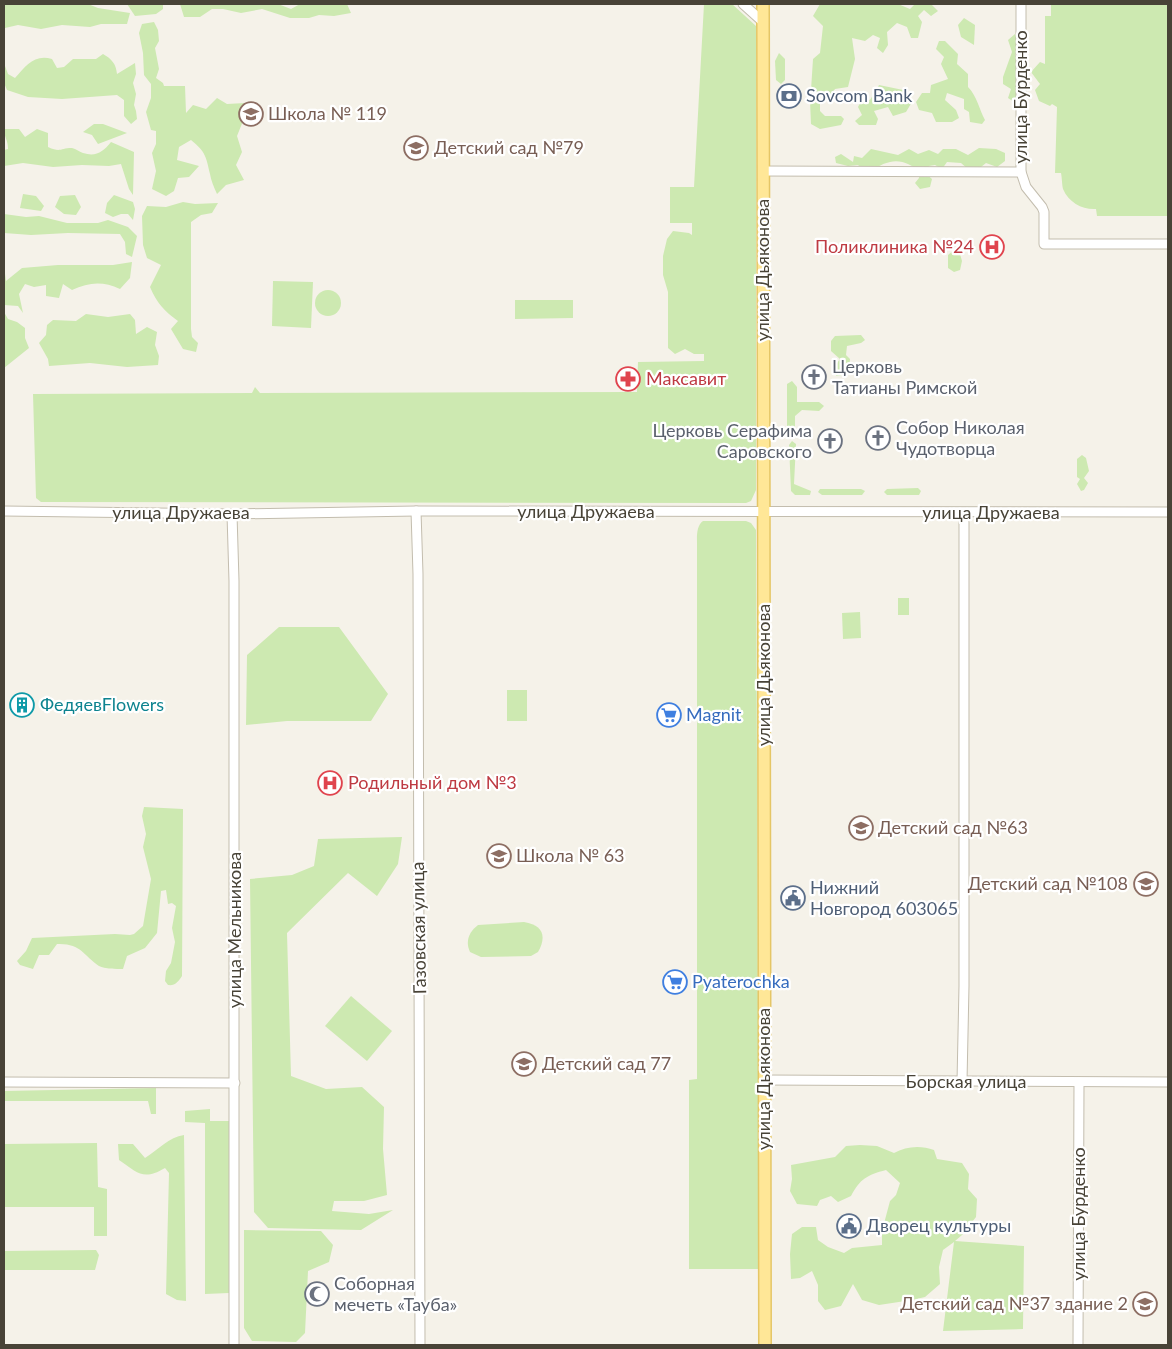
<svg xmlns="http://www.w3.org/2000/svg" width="1172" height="1349" viewBox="0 0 1172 1349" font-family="Lato,sans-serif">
<rect width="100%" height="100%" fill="#f5f2e9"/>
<g fill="#cde9b1">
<polygon points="4,4 57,4 64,5 88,4 98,8 130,13 127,24 101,24 90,27 62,25 41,29 18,25 5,28"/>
<polygon points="127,4 163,4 163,9 156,14 135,16"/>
<polygon points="180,4 278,4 291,9 300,4 347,4 351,13 334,16 319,15 309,18 290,18 262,9 241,13 223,9 212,9 200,17 184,17"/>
<polygon points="704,4 732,4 756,26 756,490 751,501 746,503 41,502 36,498 33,394 252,393 255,387 260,393 637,392 638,362 704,361 704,354 694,354 685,349 675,354 668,348 668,292 663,275 663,256 667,239 673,231 689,233 692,235 692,223 670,223 670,187 694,187"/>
<polygon points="820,4 898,4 910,9 915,4 931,4 938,11 931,16 924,10 918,16 922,22 918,38 911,38 907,27 897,23 887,32 888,45 883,53 877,48 880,38 873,35 865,41 852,38 855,59 848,87 835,89 830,97 811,90 813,59 820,53 823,26 813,16"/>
<path d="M 1051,4 L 1168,4 L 1168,216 L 1097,216 L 1096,209 C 1083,210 1069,203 1063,189 C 1062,185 1062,178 1061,173 L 1055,173 L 1057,107 L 1052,104 L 1050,106 L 1039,101 L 1035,90 L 1040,84 L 1031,72 L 1040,62 L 1045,64 L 1045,16 L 1051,16 Z"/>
<polygon points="964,18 975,25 974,45 961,37 958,25"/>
<path d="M 154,22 L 158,30 L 159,41 L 155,48 L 159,69 L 156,78 L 163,83 L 164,86 L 185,86 L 186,113 L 193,105 L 206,109 L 217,98 L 227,104 L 245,103 L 243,121 L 237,136 L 242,152 L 236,165 L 244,180 L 226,185 L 217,194 C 214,187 211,181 210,174 C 206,157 206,152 191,140 L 179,147 L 177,160 L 199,166 L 189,177 L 178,178 L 174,191 L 166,196 L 152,189 L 156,171 L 152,153 L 156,144 L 156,131 L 151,130 L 146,112 L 151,98 L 151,84 L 144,75 L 143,53 L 139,33 L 142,24 Z"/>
<polygon points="1015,34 1020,44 1015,55 1020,63 1020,98 1014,102 1008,98 1011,89 1003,84 1003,77 1012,52 1008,40"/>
<path d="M 939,41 L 945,41 L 958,54 L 957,64 L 968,74 L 968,87 C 977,96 979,109 985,120 L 982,124 L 970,122 L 969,112 L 964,109 L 964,99 L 947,93 L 945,100 L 956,110 L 959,118 L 952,122 L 936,122 L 932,113 L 919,110 L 916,102 L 922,93 L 930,93 L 931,85 L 948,79 L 941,64 L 944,57 L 936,49 Z"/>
<polygon points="779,53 785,59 785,80 781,84 776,80 775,61"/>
<path d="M 103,54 C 112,59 116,64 117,74 L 135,63 L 136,74 L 133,83 L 136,94 L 134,105 L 136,111 L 137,119 L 131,124 L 124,116 L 124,100 L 117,95 L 62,99 L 28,97 L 7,90 L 4,83 L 5,66 L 8,74 L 15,78 C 26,66 34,54 52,59 L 57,68 L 64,67 L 73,59 L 96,59 Z"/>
<polygon points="879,85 908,91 912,102 906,112 893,116 888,107 874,111 878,119 876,125 859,125 855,121 862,115 858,107 863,97 870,100"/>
<polygon points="815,95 820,100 820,111 825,116 841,116 844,119 841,125 820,129 811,124 810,101"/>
<polygon points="94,124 103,124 127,133 98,144 92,135 83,132"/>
<path d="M 4,129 L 19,129 L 25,137 L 37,129 L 48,133 L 48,147 C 61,153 60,148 72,148 C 76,149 80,152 83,153 C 96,157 103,152 111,142 L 134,152 L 133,195 L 129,189 L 121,164 L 109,166 L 82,165 L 53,167 L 23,163 L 4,166 L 4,150 L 8,149 C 8,140 4,137 4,129 Z"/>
<path d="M 979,148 L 996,149 L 1005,153 L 1005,161 L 997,167 L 986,163 L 976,171 L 969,170 L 961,163 L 947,162 L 942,169 L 935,165 L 929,166 L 925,173 L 932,179 L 930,187 L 920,189 L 915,183 L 919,178 L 920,171 C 911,165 901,159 890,162 C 879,164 875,171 863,170 L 858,165 L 848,166 L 836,163 L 835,157 L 841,154 L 853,162 L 854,156 L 862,158 L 871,149 L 898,155 L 909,149 L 918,154 L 929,150 L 938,154 L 943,149 L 956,149 L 968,155 Z"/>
<polygon points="23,194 36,196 44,206 41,211 20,208"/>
<polygon points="75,195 81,207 76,215 64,214 55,207 60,196"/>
<polygon points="114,195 133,202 135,209 133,220 128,214 121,214 113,217 105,213 107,203"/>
<path d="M 183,202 L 195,204 L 218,203 L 212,213 L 201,215 L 191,222 L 191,329 L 192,337 L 198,343 L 196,352 L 183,349 L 171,329 L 178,321 C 164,311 157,303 150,287 L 161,265 L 147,258 L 143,245 L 142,216 L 147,206 L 166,207 Z"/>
<polygon points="4,214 26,217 39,216 67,223 98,223 108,220 128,227 137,236 132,257 126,254 125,242 120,234 68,233 31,235 4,233"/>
<polygon points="954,250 960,254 962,261 960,270 954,272 948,268 948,255"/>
<path d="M 132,262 L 130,278 L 120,289 C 103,281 89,282 72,290 L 63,284 L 59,298 L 46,296 L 46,285 L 34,287 L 25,284 L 19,294 L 23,313 L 18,306 L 4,305 L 4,266 L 6,281 L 22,268 L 58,265 L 113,265 Z"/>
<polygon points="273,281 313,282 311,328 272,326"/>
<circle cx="328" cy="303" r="13"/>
<polygon points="515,300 573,300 573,318 515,319"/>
<polygon points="4,312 8,319 17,322 25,328 25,338 29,348 4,368"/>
<polygon points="86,314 108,317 130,314 135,320 136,334 147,327 157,332 155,345 159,356 158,365 127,367 90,363 49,366 48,359 39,343 46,335 47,325 53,320 76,321"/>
<polygon points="861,335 865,340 861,343 847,346 846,355 850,359 849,371 843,375 836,376 835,366 840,359 831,351 831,341 835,336"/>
<polygon points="792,381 797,387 797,402 819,402 824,406 819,411 802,410 795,416 795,428 792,433 787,431 787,384"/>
<polygon points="792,441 796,444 794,484 811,491 810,495 795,495 791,491 789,445"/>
<polygon points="1082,455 1086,458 1089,471 1084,478 1088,483 1084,490 1081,491 1077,484 1080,479 1077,477 1077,459"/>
<polygon points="918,488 921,491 919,495 887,495 884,492 887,489"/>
<polygon points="820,489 861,489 865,491 862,495 822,495 818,492"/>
<path d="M 703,521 L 746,521 L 751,523 L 756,530 L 759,1269 L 689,1269 L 689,1080 L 697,1079 L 697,544 C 697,537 696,526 703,521 Z"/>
<rect x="898" y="598" width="11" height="17"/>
<polygon points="860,612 861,638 843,639 842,613"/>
<polygon points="279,627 339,627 388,694 371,721 287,721 246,725 247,655"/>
<rect x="507" y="690" width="20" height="31"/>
<path d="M 144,807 L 183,809 L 182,976 C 178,982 175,986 168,985 L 165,981 L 166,971 L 171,963 L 175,942 L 172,928 L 176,906 L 172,903 L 168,904 L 166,890 L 161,891 L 157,933 L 145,948 L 127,956 L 123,969 C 116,969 105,969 99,966 C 83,955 81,943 57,944 L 49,955 L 39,955 L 33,969 L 20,965 L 17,961 L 26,951 L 32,938 L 115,934 L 130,935 L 134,934 L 143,926 L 151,879 L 143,847 L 146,834 L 142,816 Z"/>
<polygon points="402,837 398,864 377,896 348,873 287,933 291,1076 326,1089 362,1087 384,1107 383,1149 387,1195 364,1201 334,1201 332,1211 369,1214 393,1210 361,1230 268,1228 254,1212 250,879 292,875 314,866 318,839"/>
<path d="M 524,922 C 543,925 547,936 538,952 L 531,956 L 481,957 L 470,952 C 465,941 469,932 478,925 Z"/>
<polygon points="351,996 392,1031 367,1061 325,1026"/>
<polygon points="156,1088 156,1114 151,1114 148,1101 4,1101 4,1091"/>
<polygon points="210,1109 210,1121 230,1121 229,1293 205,1294 205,1123 185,1122 185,1111"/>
<path d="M 184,1135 L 186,1301 L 177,1300 L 166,1294 L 169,1173 L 165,1168 C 143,1181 138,1173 119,1160 L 118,1144 L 133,1144 L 145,1158 C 158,1150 169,1137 184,1135 Z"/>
<polygon points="97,1143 98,1187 107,1189 107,1236 94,1236 94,1207 4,1207 4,1144"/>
<path d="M 860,1145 L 877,1146 L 894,1153 C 906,1146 921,1145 934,1150 L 937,1159 L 962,1163 L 969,1174 L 968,1189 L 977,1199 L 976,1217 L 962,1235 L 955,1241 L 1024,1246 L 1023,1329 L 943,1331 L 954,1242 L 943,1250 L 939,1267 L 940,1284 L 925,1297 L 912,1300 L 879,1305 L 862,1300 L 853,1284 L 841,1306 L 825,1310 L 818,1301 L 818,1285 L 812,1271 L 800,1278 L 791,1279 L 790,1254 L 792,1234 L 802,1227 L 816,1227 L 818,1240 L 828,1247 L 844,1253 L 852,1248 L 882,1245 L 882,1231 L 890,1201 L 896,1195 L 900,1183 L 886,1170 C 867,1175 860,1179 851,1196 L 838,1202 L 831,1196 L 820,1200 L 817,1206 L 797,1204 L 790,1191 L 792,1179 L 791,1165 L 835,1157 L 846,1146 Z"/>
<polygon points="244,1230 321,1231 333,1245 329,1262 308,1271 305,1333 296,1342 252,1341 244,1328"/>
<polygon points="96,1250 99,1255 95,1270 4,1270 4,1251"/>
</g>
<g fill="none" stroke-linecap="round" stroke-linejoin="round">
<g stroke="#c3bdae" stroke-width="11">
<g id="minor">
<polyline points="743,4 763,22"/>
<polyline points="1021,4 1021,172 1026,187 1042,207 1044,212 1044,244 1168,244"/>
<polyline points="763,171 1021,172"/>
<polyline points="4,511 232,514 416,511 1168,512"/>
<polyline points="416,511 418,574 420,1345"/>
<polyline points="232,514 234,581 234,1345"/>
<polyline points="764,1080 1168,1082"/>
<polyline points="4,1082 235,1083"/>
<polyline points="962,1082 964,986 964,513"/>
<polyline points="1078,1345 1079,1082"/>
</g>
</g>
<g stroke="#e5c666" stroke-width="14">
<polyline id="major" points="763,4 765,1345"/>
</g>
<use href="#minor" stroke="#fff" stroke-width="9"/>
<use href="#major" stroke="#ffe797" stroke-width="11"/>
</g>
<defs>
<g id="bank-ring" transform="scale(1.25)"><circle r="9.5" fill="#fff" stroke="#5c6f8a" stroke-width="1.5"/><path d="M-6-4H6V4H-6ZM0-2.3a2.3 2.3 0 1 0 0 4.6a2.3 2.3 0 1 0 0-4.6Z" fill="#5c6f8a"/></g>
<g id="school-ring" transform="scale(1.25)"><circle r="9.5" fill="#fff" stroke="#8d6e63" stroke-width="1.5"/><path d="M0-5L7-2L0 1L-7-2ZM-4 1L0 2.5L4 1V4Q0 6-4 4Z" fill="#8d6e63"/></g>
<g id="hospital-ring" transform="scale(1.25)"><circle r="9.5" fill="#fff" stroke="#e0444e" stroke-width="1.5"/><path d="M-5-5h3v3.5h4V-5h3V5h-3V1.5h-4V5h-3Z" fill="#e0444e"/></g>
<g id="church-ring" transform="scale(1.25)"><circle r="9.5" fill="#fff" stroke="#6b7280" stroke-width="1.5"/><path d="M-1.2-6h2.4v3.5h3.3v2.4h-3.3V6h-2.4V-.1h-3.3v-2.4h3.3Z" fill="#6b7280"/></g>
<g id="pharmacy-ring" transform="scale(1.25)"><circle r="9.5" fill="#fff" stroke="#e0444e" stroke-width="1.5"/><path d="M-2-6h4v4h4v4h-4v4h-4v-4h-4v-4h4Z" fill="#e0444e"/></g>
<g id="building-ring" transform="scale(1.25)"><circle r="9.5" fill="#fff" stroke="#0f9aa8" stroke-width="1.5"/><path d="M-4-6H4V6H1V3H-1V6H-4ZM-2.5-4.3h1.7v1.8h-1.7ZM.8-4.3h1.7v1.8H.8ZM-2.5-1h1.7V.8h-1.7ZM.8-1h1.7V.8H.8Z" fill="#0f9aa8"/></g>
<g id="supermarket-ring" transform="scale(1.25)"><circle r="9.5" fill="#fff" stroke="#3f7fe0" stroke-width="1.5"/><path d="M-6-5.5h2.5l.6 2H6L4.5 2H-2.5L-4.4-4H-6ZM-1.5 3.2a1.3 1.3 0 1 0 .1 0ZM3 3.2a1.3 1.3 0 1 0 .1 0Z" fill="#3f7fe0"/></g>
<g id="civic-ring" transform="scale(1.25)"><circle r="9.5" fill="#fff" stroke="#5c6f8a" stroke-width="1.5"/><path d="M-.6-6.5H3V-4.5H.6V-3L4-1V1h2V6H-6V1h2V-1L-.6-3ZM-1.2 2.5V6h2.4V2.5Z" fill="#5c6f8a"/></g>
<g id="mosque-ring" transform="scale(1.25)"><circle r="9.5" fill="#fff" stroke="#6b7280" stroke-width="1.5"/><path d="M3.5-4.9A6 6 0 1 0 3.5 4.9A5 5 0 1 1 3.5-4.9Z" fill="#6b7280"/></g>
</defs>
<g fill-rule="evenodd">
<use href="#bank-ring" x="789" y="96"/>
<use href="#school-ring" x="251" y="114"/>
<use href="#school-ring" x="416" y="148"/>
<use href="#hospital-ring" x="992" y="247"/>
<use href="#church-ring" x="814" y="377"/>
<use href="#pharmacy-ring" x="628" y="379"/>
<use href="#church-ring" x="878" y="438"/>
<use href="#church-ring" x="830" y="441"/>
<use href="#building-ring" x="22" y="705"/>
<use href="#supermarket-ring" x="669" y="715"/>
<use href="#hospital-ring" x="330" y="783"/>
<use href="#school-ring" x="861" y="828"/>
<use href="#school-ring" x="499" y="856"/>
<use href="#school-ring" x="1146" y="884"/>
<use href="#civic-ring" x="793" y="898"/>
<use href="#supermarket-ring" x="675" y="982"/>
<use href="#school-ring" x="524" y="1064"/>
<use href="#civic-ring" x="849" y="1226"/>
<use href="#mosque-ring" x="317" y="1294"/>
<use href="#school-ring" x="1145" y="1304"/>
</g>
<g text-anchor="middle" stroke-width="4.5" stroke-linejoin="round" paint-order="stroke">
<g font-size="18" fill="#4e5e75" stroke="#fff" text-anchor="start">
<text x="806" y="102">Sovcom Bank</text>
<text x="810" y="894">Нижний<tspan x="810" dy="21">Новгород 603065</tspan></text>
<text x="866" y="1232">Дворец культуры</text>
</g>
<g font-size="18" fill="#484337" stroke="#fff">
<text transform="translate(1021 97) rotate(-90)" y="6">улица Бурденко</text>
<text transform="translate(763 270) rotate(-90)" y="6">улица Дьяконова</text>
<text x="586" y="518">улица Дружаева</text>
<text x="181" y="519">улица Дружаева</text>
<text x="991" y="519">улица Дружаева</text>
<text transform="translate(764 675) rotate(-90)" y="6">улица Дьяконова</text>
<text transform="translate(419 928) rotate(-91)" y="6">Газовская улица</text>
<text transform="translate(235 930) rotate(-90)" y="6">улица Мельникова</text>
<text transform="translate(764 1079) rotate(-90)" y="6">улица Дьяконова</text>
<text x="966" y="1088">Борская улица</text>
<text transform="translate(1079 1214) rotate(-90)" y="6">улица Бурденко</text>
</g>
<g font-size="18" fill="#785e54" stroke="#fff" text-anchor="start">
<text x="268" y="120">Школа № 119</text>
<text x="434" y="154">Детский сад №79</text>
<text x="878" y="834">Детский сад №63</text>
<text x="516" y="862">Школа № 63</text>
<text x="1128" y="890" text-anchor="end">Детский сад №108</text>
<text x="542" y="1070">Детский сад 77</text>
<text x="1128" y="1310" text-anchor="end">Детский сад №37 здание 2</text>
</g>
<g font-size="18" fill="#be3a42" stroke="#fff" text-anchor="start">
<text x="974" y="253" text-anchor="end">Поликлиника №24</text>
<text x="646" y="385">Максавит</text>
<text x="348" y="789">Родильный дом №3</text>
</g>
<g font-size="18" fill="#5b616d" stroke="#fff" text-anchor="start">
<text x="832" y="373">Церковь<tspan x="832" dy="21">Татианы Римской</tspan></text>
<text x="896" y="434">Собор Николая<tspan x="896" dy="21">Чудотворца</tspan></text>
<text x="812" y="437" text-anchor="end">Церковь Серафима<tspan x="812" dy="21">Саровского</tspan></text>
<text x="334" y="1290">Соборная<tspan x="334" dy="21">мечеть «Тауба»</tspan></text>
</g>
<g font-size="18" fill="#0d838f" stroke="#fff" text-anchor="start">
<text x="40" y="711">ФедяевFlowers</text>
</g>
<g font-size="18" fill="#366cbe" stroke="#fff" text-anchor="start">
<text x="686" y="721">Magnit</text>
<text x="692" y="988">Pyaterochka</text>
</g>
</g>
<rect width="1172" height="1349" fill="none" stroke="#484337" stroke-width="10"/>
</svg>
